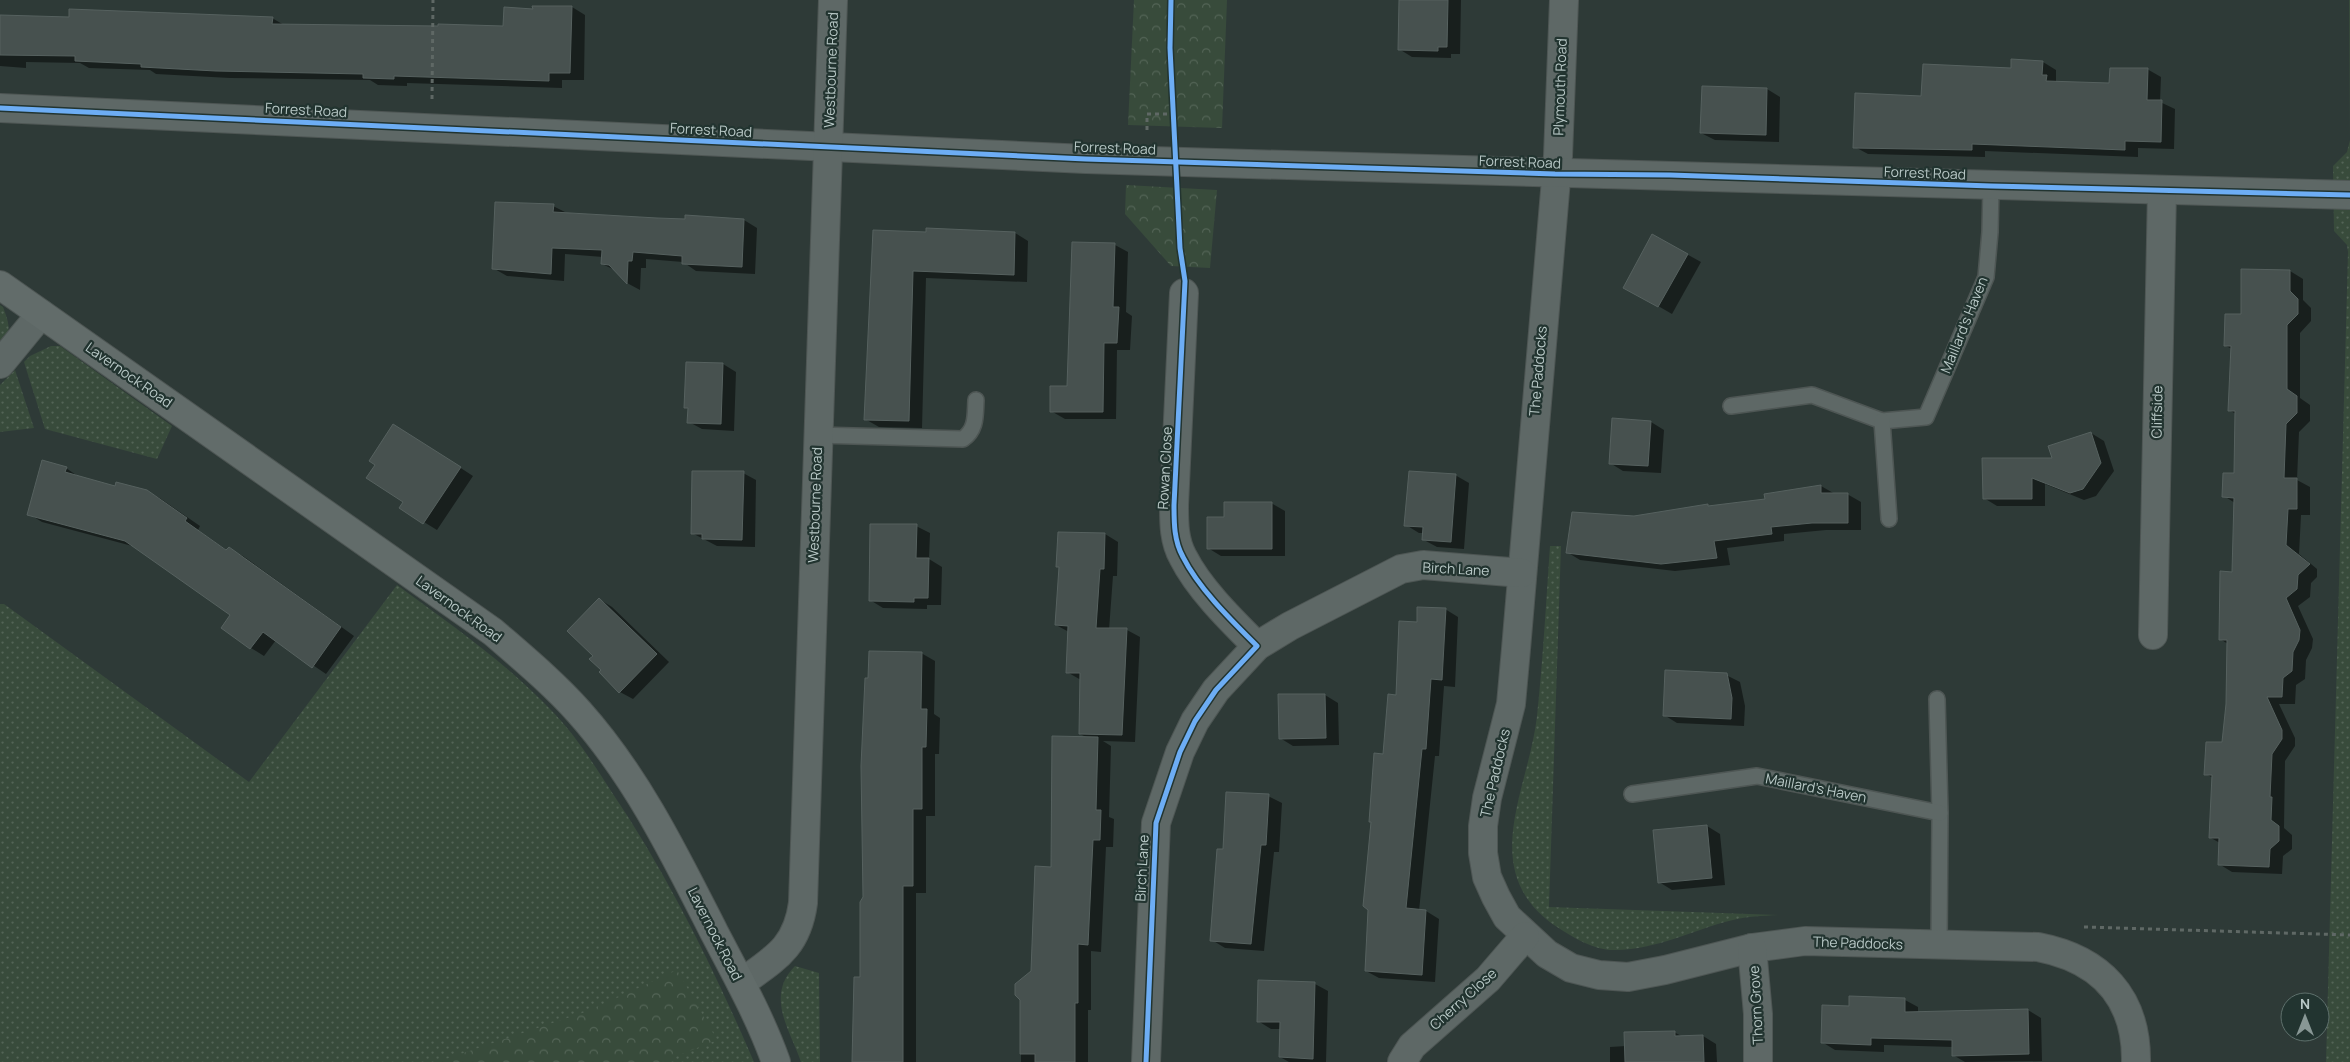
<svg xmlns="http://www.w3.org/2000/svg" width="2350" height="1062" viewBox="0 0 2350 1062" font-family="Manrope,sans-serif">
<defs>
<pattern id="green-dots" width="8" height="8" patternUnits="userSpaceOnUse" patternTransform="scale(1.25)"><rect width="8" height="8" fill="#384b3b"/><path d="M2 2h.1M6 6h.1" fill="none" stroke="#536456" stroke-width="1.8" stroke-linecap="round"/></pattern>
<pattern id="forest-crowns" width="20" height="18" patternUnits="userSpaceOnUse" patternTransform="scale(1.25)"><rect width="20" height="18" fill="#384b3b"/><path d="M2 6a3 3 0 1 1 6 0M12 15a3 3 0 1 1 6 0" fill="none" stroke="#536456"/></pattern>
</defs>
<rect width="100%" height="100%" fill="#2e3a37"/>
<g fill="url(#green-dots)">
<polygon points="2349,0 2350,0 2350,1062 2326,1062 2348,252 2347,245 2334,231 2333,166 2347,152 2350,140"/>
<path d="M 0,305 L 3,307 C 9,323 13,334 0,348 Z"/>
<polygon points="51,346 60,346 172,426 157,459 45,429 24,362 30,356"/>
<polygon points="15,370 34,428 0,432 0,385"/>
<path d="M 1550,546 L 1561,546 L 1549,907 L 1778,915 C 1763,916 1747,916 1733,920 C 1695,929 1656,950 1616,950 C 1595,951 1574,938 1557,927 C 1475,872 1529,790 1537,716 C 1543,660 1546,603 1550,546 Z"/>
<path d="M 397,585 C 450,624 504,661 550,709 C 574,733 593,763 611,791 C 668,875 714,969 754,1062 L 0,1062 L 0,604 L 4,604 L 249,782 Z"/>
<path d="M 795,966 L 819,973 L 820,1062 L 801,1062 C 790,1030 765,996 795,966 Z"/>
</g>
<g fill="url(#forest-crowns)">
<polygon points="1134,0 1227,0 1222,128 1128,125"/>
<polygon points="1126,185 1217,190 1210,268 1171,266 1125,214"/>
<polygon points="677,970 717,1040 662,1062 437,1062 591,1010"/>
</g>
<g fill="#0007">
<polygon points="1400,0 1461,0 1460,54 1451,54 1451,58 1412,57 1399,49"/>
<polygon points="572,7 585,15 584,80 562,80 562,88 407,83 407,86 378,85 370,80 230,78 156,74 150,70 89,68 80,63 26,62 26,68 0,66 0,17 272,18 284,25 504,28 534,10"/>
<polygon points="2043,62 2056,70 2056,82 2110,85 2147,69 2161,77 2160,102 2175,109 2174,149 2138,148 2138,157 1985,151 1985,157 1868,154 1855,147 1922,97 2012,69"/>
<polygon points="1767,89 1780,97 1779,142 1715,140 1701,133"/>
<polygon points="553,206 567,213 686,220 686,217 744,220 757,228 755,274 696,271 683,262 646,259 646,268 641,268 640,290 627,283 617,271 602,264 603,257 565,254 564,281 507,276 493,268"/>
<polygon points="927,229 1015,233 1028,241 1027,282 926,278 922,428 879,427 865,419 874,231 927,234"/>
<polygon points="1652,235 1701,262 1672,314 1625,287"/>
<polygon points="1073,243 1115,245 1128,252 1126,312 1132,316 1130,350 1117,350 1116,419 1065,419 1051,411 1068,387"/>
<polygon points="2243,270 2290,271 2303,279 2303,300 2311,308 2311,321 2300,333 2300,398 2310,405 2310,421 2299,432 2297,480 2310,487 2310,515 2301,515 2299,554 2317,569 2317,577 2311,583 2310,597 2298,606 2313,639 2312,648 2306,660 2305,679 2296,685 2295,704 2279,704 2295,738 2295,746 2285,761 2284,828 2292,835 2292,849 2283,856 2282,874 2232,872 2219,864 2220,843 2211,838 2213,778 2206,774 2223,744 2227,704 2228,644 2220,639 2233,573 2235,503 2224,496 2235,474 2236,414 2229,410 2232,349 2226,346 2242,315"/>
<polygon points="723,364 736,372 734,431 702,429 689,422 689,409 685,407"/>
<polygon points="1613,419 1651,422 1664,430 1661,473 1623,471 1610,463"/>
<polygon points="407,433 473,476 437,530 401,508 404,502"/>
<polygon points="2091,433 2104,441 2114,471 2096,496 2084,500 2045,484 2045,506 1997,506 1984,498 2054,459"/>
<polygon points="66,468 79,477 116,487 147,491 161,499 200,526 198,530 228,551 229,549 243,556 354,636 326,674 276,640 264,656 251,648 223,628 232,615 136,547 42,522 29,514"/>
<polygon points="743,473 756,480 755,547 717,546 692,533"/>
<polygon points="1455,475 1469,483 1464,549 1437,547 1424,540 1424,533 1419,533 1406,525"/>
<polygon points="1821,486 1835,494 1847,494 1861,502 1861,530 1826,530 1784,534 1784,541 1727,548 1730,565 1675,571 1580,560 1567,552 1634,517 1707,505 1711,507 1766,500"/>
<polygon points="1271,503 1285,511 1285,556 1221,556 1208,548"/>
<polygon points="916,526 930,533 929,559 942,567 941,605 927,605 927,609 883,608 870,600"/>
<polygon points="1105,534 1118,542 1117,576 1113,576 1109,630 1127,630 1140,637 1135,742 1103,741 1111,746 1109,817 1114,819 1113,847 1106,847 1101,952 1091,951 1091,1010 1088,1010 1088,1062 1021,1062 1021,1000 1032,971 1052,868 1088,738 1080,734 1081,680 1067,672 1069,632 1056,625 1060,568 1057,566"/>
<polygon points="599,599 612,607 669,662 633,699 620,692 595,657"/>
<polygon points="1445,609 1458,617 1455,687 1444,686 1439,756 1435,756 1419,911 1426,911 1439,919 1435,982 1379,978 1366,971 1384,756 1397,696 1418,623"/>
<polygon points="921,653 935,661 934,714 940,718 939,754 935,754 935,816 926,816 926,893 916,893 916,1062 853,1062 861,978 864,897"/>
<polygon points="1726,675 1740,682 1745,706 1744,726 1677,723 1664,715"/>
<polygon points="1325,695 1338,703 1339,745 1293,746 1280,738"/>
<polygon points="1268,796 1282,803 1279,852 1274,852 1264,951 1225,948 1212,940"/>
<polygon points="1707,826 1720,834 1725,885 1672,890 1659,882"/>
<polygon points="1259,981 1315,984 1328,991 1326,1062 1289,1062 1280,1057 1281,1029 1271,1029 1258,1021"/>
<polygon points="1851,997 1905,1000 1918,1007 1918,1013 2028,1010 2041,1018 2042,1061 1965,1062 1953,1055 1953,1047 1884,1045 1884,1052 1835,1050 1822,1042 1850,1007"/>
<polygon points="1674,1032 1683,1037 1703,1036 1716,1044 1717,1062 1610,1062 1610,1047 1626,1046"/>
</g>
<g fill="#47514f" stroke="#56615f">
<polygon points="1399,0 1448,0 1447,47 1438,47 1438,51 1398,50"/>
<polygon points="532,6 572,6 570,73 549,73 549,81 394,76 394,79 363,78 363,74 216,71 141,67 141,64 75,61 75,56 0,55 0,15 69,17 69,9 273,17 272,24 438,26 438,24 503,26 504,7 533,9"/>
<polygon points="2011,59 2043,61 2042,75 2047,75 2046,81 2109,83 2110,68 2148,68 2147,100 2162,100 2161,142 2125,141 2125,150 1972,144 1972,150 1853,148 1855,93 1921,96 1923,64 2011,68"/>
<polygon points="1702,86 1767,88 1766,135 1700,133"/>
<polygon points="495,202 554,204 553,212 657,218 685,219 685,215 744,219 742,267 682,264 682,256 633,252 632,261 628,261 627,284 609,265 601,264 602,250 552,248 551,274 492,269"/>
<polygon points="926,228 1015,232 1014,275 913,271 909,421 864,420 873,230 926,232"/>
<polygon points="1652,234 1688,254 1658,307 1623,288"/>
<polygon points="1072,242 1115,243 1113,307 1119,307 1117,343 1104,343 1103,412 1050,412 1050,386 1067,386"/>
<polygon points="2241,269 2290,270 2290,291 2298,299 2298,314 2287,325 2287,389 2297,396 2297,413 2286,424 2284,478 2297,478 2297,509 2288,509 2286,545 2310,564 2298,575 2297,589 2286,598 2300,630 2299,640 2293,652 2292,671 2283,678 2282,697 2267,697 2282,730 2282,739 2272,754 2270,797 2272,797 2271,820 2279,826 2279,841 2270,849 2269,867 2218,865 2219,838 2209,838 2212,775 2204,775 2206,742 2222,742 2226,704 2227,640 2219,640 2220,571 2232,572 2234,498 2222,497 2223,473 2234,473 2235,411 2228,411 2231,346 2224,346 2225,314 2241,314"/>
<polygon points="686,362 723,363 721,424 687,423 688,408 684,408"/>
<polygon points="1612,418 1651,421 1648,466 1609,464"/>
<polygon points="393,424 461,467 423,524 399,508 403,502 366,478 375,465 369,461"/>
<polygon points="2091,432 2101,463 2083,489 2070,493 2032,478 2032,499 1983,499 1982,458 2052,458 2048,446"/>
<polygon points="42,460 67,467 65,472 115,486 116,482 147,490 187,518 185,521 226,550 229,547 341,627 312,668 263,632 250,649 221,628 230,615 125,541 27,515"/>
<polygon points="692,471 744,471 742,540 702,539 702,534 691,534"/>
<polygon points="1409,471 1456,474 1451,542 1422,540 1423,527 1404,526"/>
<polygon points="1821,485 1821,493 1848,493 1848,523 1812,523 1771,527 1772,534 1714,541 1717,558 1661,564 1566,553 1572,512 1634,516 1708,504 1708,506 1765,499 1764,494"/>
<polygon points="1224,502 1272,502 1272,549 1207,549 1207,517 1224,517"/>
<polygon points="870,524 917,524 916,558 929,558 928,598 914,598 914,602 869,601"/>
<polygon points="1058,532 1105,533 1104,569 1100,569 1096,628 1127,628 1122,735 1079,734 1080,673 1066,673 1068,626 1055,625 1059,567 1056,567"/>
<polygon points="599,598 657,654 619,693 599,672 601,670 589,659 593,656 567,631"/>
<polygon points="1417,607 1446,608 1442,680 1431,679 1426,749 1422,749 1406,908 1426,910 1422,975 1365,971 1368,910 1363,906 1371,822 1369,822 1374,753 1383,754 1388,694 1396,695 1399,621 1417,622"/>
<polygon points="869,651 922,652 921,709 927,709 926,747 922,747 922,809 913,809 913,886 903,886 903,1062 852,1062 854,977 860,977 860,902 863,897 861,766 865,678 868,678"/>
<polygon points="1665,670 1727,673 1732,698 1731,719 1663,716"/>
<polygon points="1278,694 1325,694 1326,738 1279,739"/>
<polygon points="1052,736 1098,737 1096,810 1101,810 1100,840 1093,840 1088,945 1078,944 1078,1003 1075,1003 1075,1062 1035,1062 1035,1054 1020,1054 1020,1000 1015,995 1015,984 1031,971 1035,866 1051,867"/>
<polygon points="1226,792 1269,794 1266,845 1261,845 1251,944 1210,941 1217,849 1223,849"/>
<polygon points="1707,825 1712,878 1658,883 1653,830"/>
<polygon points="1258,980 1315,982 1313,1059 1279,1057 1280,1022 1257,1022"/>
<polygon points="1849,996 1905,998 1905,1012 2028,1009 2029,1054 1952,1056 1952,1040 1871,1038 1871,1045 1821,1043 1822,1005 1849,1006"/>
<polygon points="1675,1031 1675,1036 1703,1035 1704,1062 1625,1062 1624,1032"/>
</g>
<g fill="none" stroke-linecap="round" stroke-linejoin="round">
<g stroke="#4e5654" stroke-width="18">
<g id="service">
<polyline points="1731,406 1812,395 1882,421 1926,417 1986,277 1990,232 1991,186"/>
<polyline points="1882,421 1889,519"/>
<path d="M 817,435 L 963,439 C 977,429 975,415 976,400"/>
<polyline points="1937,699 1940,813 1939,945"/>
<polyline points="1632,794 1757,776 1940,813"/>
</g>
</g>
<g stroke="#4e5654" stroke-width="30">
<g id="minor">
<path d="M 1564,0 L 1558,156 L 1516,649 L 1511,704 L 1487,798 L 1483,826 L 1483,853 L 1487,877 L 1496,897 L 1507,917 L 1547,954 L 1571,968 L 1599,975 L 1628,977 L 1665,970 L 1752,948 L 1805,941 L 2038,947 C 2100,959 2137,997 2136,1062"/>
<polyline points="0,108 1086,159"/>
<path d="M 1249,164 C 1616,176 1983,186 2350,195"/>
<path d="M 1184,293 L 1174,505 C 1174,523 1174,541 1183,557 C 1199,589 1232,621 1257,646"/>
<polyline points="0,364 41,314"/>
<polyline points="2153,635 2162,190"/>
<polyline points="1752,948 1758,1014 1758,1062"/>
<polyline points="1146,1062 1156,823 1180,752 1195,721 1216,690 1257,646 1290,626 1401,569 1423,565 1522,573"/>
<polyline points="1402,1062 1412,1046 1488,979 1525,936"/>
</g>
</g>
<g stroke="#4e5654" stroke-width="30">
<path id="tertiary" d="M 741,983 C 774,959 797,948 803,903 L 833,0"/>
</g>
<g stroke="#4e5654" stroke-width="30">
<path id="secondary" d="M 0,285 L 493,632 C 523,658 553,683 579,712 C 637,777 675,855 714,932 C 736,974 760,1017 776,1062"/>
</g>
<g stroke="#5f6865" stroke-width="3" stroke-dasharray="4 4" stroke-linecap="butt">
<polyline points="1171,0 1170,48 1176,132"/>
<polyline points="432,99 433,0"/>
<polyline points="1147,130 1147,114 1175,114"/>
<polyline points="1178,193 1182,264"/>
<polyline points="2084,927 2350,935"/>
</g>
<use href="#service" stroke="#5e6866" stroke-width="15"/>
<use href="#minor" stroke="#5e6866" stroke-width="28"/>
<use href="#tertiary" stroke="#5e6866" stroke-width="28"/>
<use href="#secondary" stroke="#626c6a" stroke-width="28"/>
<g stroke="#4e5654" stroke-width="30" stroke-linecap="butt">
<polyline id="minor-bridge" points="1086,159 1249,164"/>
</g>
<use href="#minor-bridge" stroke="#5e6866" stroke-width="28"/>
<g stroke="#223430" stroke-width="8">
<g id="cycleway">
<polyline points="0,108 1086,159 1555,174 1670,175 1991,186 2350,195"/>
<path d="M 1146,1062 L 1156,823 L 1180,752 L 1195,721 L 1216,690 L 1257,646 C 1232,621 1199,589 1183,557 C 1174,541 1174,523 1174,505 L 1185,281 L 1180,248 L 1170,48 L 1171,0"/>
</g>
</g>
<use href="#cycleway" stroke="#6dadf4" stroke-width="5"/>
</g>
<g text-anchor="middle" stroke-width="4.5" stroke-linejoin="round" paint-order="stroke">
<g font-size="14" fill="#b9c9c7" stroke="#223430">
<text transform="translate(831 70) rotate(-88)" y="5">Westbourne Road</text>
<text transform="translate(1560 87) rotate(-88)" y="5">Plymouth Road</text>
<text transform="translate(306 110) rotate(3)" y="5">Forrest Road</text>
<text transform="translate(711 130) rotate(3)" y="5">Forrest Road</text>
<text transform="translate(1115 148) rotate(2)" y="5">Forrest Road</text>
<text transform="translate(1520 162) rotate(2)" y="5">Forrest Road</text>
<text transform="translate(1925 173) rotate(2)" y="5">Forrest Road</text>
<text transform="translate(1964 325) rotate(-68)" y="5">Maillard's Haven</text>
<text transform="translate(1538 371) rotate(-85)" y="5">The Paddocks</text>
<text transform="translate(129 375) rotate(35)" y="5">Lavernock Road</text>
<text transform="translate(2157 412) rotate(-89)" y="5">Cliffside</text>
<text transform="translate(1165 468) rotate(-87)" y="5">Rowan Close</text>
<text transform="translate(815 505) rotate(-88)" y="5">Westbourne Road</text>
<text transform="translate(1456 569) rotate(3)" y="5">Birch Lane</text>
<text transform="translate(459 609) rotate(36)" y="5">Lavernock Road</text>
<text transform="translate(1495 773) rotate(-77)" y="5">The Paddocks</text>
<text transform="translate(1816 788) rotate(11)" y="5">Maillard's Haven</text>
<text transform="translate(1142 868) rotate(-87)" y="5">Birch Lane</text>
<text transform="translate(715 934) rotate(63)" y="5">Lavernock Road</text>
<text transform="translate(1858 943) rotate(2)" y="5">The Paddocks</text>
<text transform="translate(1463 999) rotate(-42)" y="5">Cherry Close</text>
<text transform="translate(1756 1005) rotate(-93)" y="5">Thorn Grove</text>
</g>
</g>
<g transform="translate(2305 1017)"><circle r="24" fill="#223430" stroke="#5e706c"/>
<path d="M0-4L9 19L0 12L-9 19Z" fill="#889795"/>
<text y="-8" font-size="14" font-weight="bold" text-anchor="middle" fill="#b9c9c7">N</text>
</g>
</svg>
